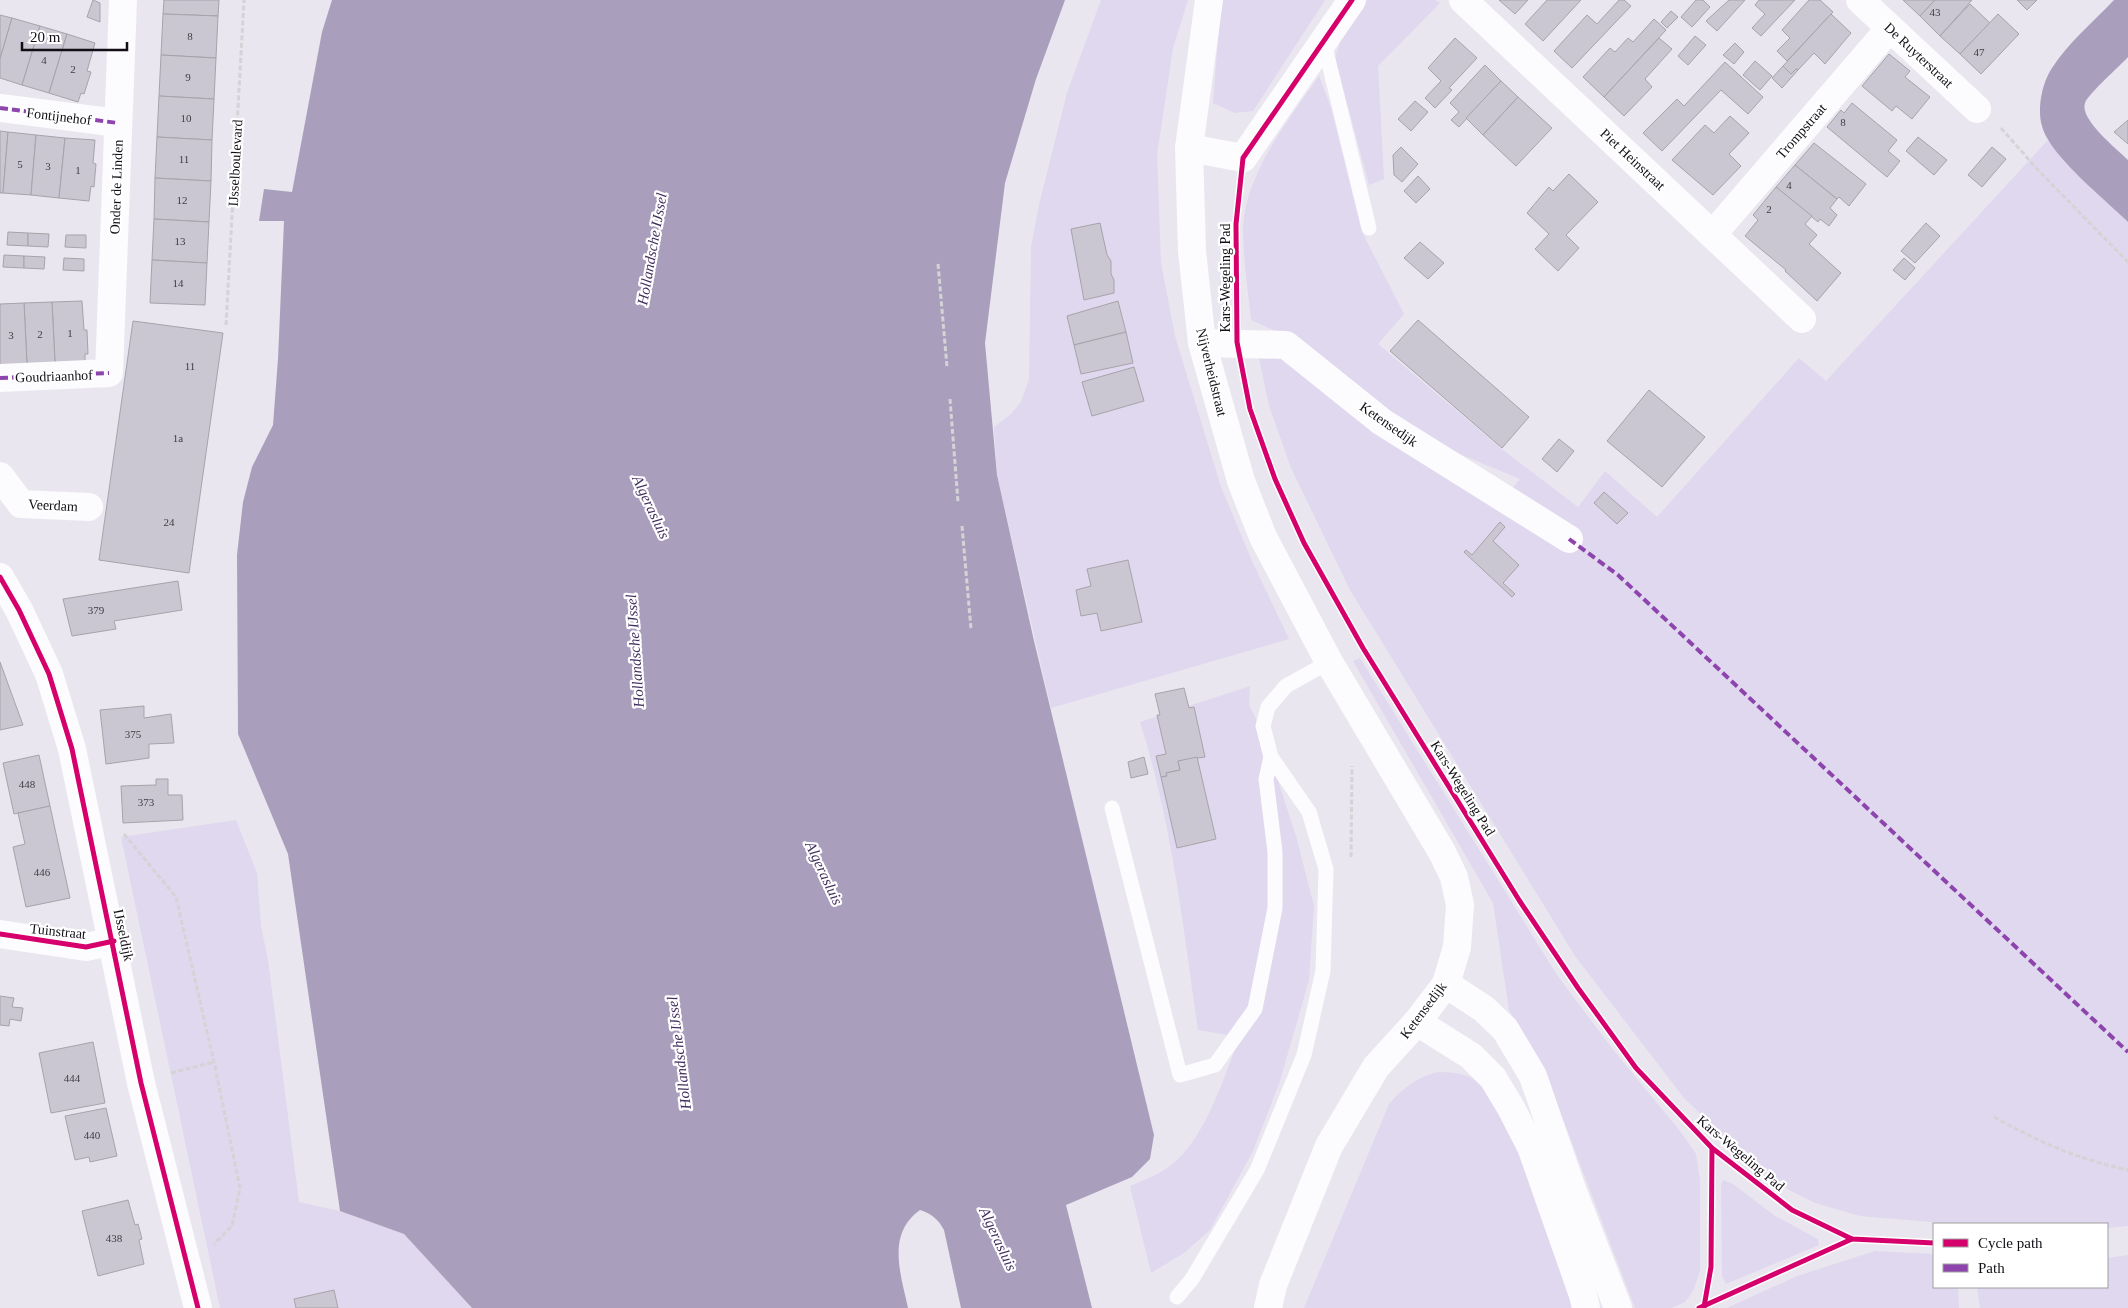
<svg xmlns="http://www.w3.org/2000/svg" width="2128" height="1308" viewBox="0 0 2128 1308" font-family="Georgia,serif">
<rect width="100%" height="100%" fill="#e9e6f0"/>
<g fill="#dfd8ee">
<polygon points="1101,0 1188,0 1173,48 1157,155 1161,263 1175,336 1221,487 1252,561 1289,639 1051,708 997,475 994,427 1011,414 1021,402 1029,379 1031,247 1039,205 1067,93"/>
<polygon points="1223,0 1325,0 1253,111 1235,113 1213,103 1220,14"/>
<polygon points="1435,0 1440,3 1378,66 1384,179 1369,185 1335,58 1343,32 1367,0"/>
<path d="M 1319,76 L 1331,108 L 1362,232 L 1404,314 L 1378,344 L 1503,450 L 1578,507 L 1605,471 L 1657,517 L 1799,358 L 1826,381 L 2048,140 L 2064,161 L 2128,222 L 2128,1226 L 2107,1228 L 2107,1224 L 1954,1224 L 1860,1216 L 1815,1203 L 1789,1190 L 1756,1167 L 1684,1098 L 1575,956 L 1350,590 L 1291,468 L 1269,406 L 1258,353 L 1278,351 L 1498,506 L 1520,479 L 1438,445 L 1365,403 L 1289,337 L 1251,320 C 1248,290 1243,259 1243,228 C 1245,174 1289,119 1319,76 Z"/>
<polygon points="1360,658 1557,975 1614,1051 1680,1131 1696,1154 1700,1180 1700,1271 1693,1291 1685,1302 1671,1308 1635,1308 1567,1130 1535,1055 1509,1010 1493,903 1353,661"/>
<path d="M 1250,686 L 1249,705 L 1261,729 L 1296,836 L 1314,906 L 1309,980 L 1280,1081 L 1253,1151 L 1210,1230 L 1184,1253 L 1151,1273 L 1130,1186 C 1146,1179 1164,1173 1177,1160 C 1208,1131 1224,1076 1240,1037 L 1198,1030 C 1183,927 1172,822 1140,722 Z"/>
<polygon points="236,820 257,873 261,926 268,960 299,1202 340,1211 404,1234 472,1308 220,1308 121,837"/>
<path d="M 1439,1072 C 1473,1072 1482,1083 1504,1106 L 1577,1308 L 1304,1308 L 1389,1104 C 1403,1088 1418,1076 1439,1072 Z"/>
<polygon points="1723,1180 1733,1184 1775,1216 1818,1239 1819,1245 1726,1284 1722,1276 1721,1185"/>
<polygon points="1875,1251 1934,1254 1934,1287 1958,1287 1959,1308 1727,1308 1797,1276"/>
<polygon points="2128,1255 2128,1308 1980,1308 1977,1287 2107,1287 2107,1258"/>
</g>
<g fill="#a99fbc">
<path d="M 332,0 L 1065,0 L 1036,79 L 1005,183 L 985,343 L 997,475 L 1034,641 L 1154,1135 L 1150,1159 L 1132,1177 L 1066,1205 L 1092,1308 L 961,1308 L 944,1230 C 938,1219 932,1214 920,1210 C 886,1234 901,1275 908,1308 L 472,1308 L 404,1234 L 340,1211 L 288,854 L 238,734 L 237,555 L 243,502 L 252,467 L 273,425 L 278,359 L 284,221 L 259,221 L 264,189 L 292,192 L 322,32 Z"/>
<path d="M 2114,0 L 2128,0 L 2128,57 C 2120,66 2088,94 2085,103 C 2079,119 2117,149 2128,160 L 2128,222 C 2106,200 2049,155 2042,126 C 2037,108 2042,83 2052,68 C 2068,43 2094,21 2114,0 Z"/>
</g>
<g fill="#cac7d2" stroke="#a6a3ab">
<polygon points="93,0 100,3 100,22 87,17"/>
<polygon points="164,0 219,0 218,16 163,14"/>
<polygon points="1499,0 1528,0 1515,14"/>
<polygon points="1547,0 1581,0 1543,41 1525,24"/>
<polygon points="1619,0 1624,0 1631,6 1572,68 1554,51 1587,15 1597,24"/>
<polygon points="1696,0 1703,0 1710,7 1692,27 1681,17"/>
<polygon points="1729,0 1745,0 1717,31 1706,21"/>
<polygon points="1759,0 1795,0 1761,36 1752,28 1765,14 1755,5"/>
<polygon points="1809,0 1820,0 1833,12 1787,61 1777,51 1790,38 1782,30"/>
<polygon points="1903,0 1935,0 1920,16"/>
<polygon points="1935,0 1972,0 1940,36 1920,16"/>
<polygon points="2017,0 2037,0 2027,10"/>
<polygon points="1970,4 1990,23 1960,54 1940,36"/>
<polygon points="1671,11 1678,17 1667,28 1661,22"/>
<polygon points="163,14 218,16 216,58 161,55"/>
<polygon points="1831,14 1851,33 1825,64 1814,53 1798,70 1796,69 1791,74 1783,66"/>
<polygon points="1998,14 2019,34 1981,74 1960,54"/>
<polygon points="0,15 12,18 0,59"/>
<polygon points="12,18 40,26 22,85 0,78 0,59"/>
<polygon points="1654,19 1666,30 1604,97 1583,77 1610,48 1615,52 1628,38 1633,42"/>
<polygon points="40,26 67,34 49,93 22,85"/>
<polygon points="67,34 95,43 87,71 91,72 84,94 81,93 78,102 49,93"/>
<polygon points="1695,36 1706,45 1688,65 1678,56"/>
<polygon points="1455,38 1477,58 1449,88 1452,90 1435,108 1425,98 1441,81 1428,68"/>
<polygon points="1659,38 1672,49 1645,79 1652,87 1624,116 1604,97"/>
<polygon points="1735,43 1744,52 1734,64 1723,55"/>
<polygon points="1889,54 1910,71 1905,77 1930,97 1912,119 1896,106 1892,111 1862,86"/>
<polygon points="161,55 216,58 214,99 159,96"/>
<polygon points="1755,61 1772,76 1760,90 1743,75"/>
<polygon points="1725,62 1763,97 1748,114 1721,90 1662,151 1643,133 1677,99 1684,106"/>
<polygon points="1485,65 1501,81 1459,127 1451,120 1459,112 1450,103"/>
<polygon points="1783,66 1791,74 1796,69 1798,70 1782,88 1772,78"/>
<polygon points="1501,81 1518,97 1483,135 1466,118"/>
<polygon points="159,96 214,99 212,140 157,137"/>
<polygon points="1518,97 1552,128 1516,166 1483,135"/>
<polygon points="1415,101 1428,112 1411,131 1398,119"/>
<polygon points="1852,103 1897,140 1888,151 1900,161 1887,177 1827,127 1841,110 1844,113"/>
<polygon points="1730,116 1749,133 1729,154 1741,166 1713,195 1672,160 1705,125 1714,133"/>
<polygon points="2128,120 2128,144 2114,132"/>
<polygon points="0,131 8,132 3,193 0,193"/>
<polygon points="8,132 36,135 31,195 3,193"/>
<polygon points="36,135 65,138 59,198 31,195"/>
<polygon points="157,137 212,140 211,181 155,178"/>
<polygon points="1918,137 1947,160 1934,175 1906,151"/>
<polygon points="65,138 95,140 93,163 96,164 94,187 91,186 89,201 59,198"/>
<polygon points="1814,143 1866,184 1849,206 1839,197 1837,199 1795,165"/>
<polygon points="1401,147 1418,164 1402,182 1394,175 1393,155"/>
<polygon points="1992,147 2006,159 1982,187 1968,175"/>
<polygon points="1795,165 1837,199 1830,208 1837,215 1829,226 1820,219 1818,222 1776,187"/>
<polygon points="1569,174 1598,202 1566,235 1579,248 1558,271 1535,249 1549,234 1527,213 1549,187 1553,191"/>
<polygon points="1418,176 1430,189 1416,203 1404,191"/>
<polygon points="155,178 211,181 209,222 154,219"/>
<polygon points="1776,187 1812,216 1805,224 1817,235 1809,244 1841,273 1817,301 1785,271 1786,270 1745,236 1758,220 1753,215"/>
<polygon points="154,219 209,222 207,263 152,260"/>
<polygon points="1100,223 1107,255 1111,261 1111,274 1114,280 1114,293 1084,300 1071,229"/>
<polygon points="1926,223 1940,236 1915,263 1901,251"/>
<polygon points="8,232 28,233 28,246 7,245"/>
<polygon points="28,233 49,234 48,247 28,246"/>
<polygon points="66,235 86,235 86,248 65,247"/>
<polygon points="1420,242 1444,263 1428,279 1404,258"/>
<polygon points="4,255 24,256 24,268 3,267"/>
<polygon points="24,256 45,257 44,269 24,268"/>
<polygon points="64,258 84,259 84,271 63,270"/>
<polygon points="1904,258 1915,268 1905,280 1893,270"/>
<polygon points="152,260 207,263 205,305 150,303"/>
<polygon points="82,301 84,330 87,330 88,354 85,354 85,362 55,363 52,302"/>
<polygon points="1118,301 1126,332 1074,345 1067,316"/>
<polygon points="52,302 55,363 27,364 24,303"/>
<polygon points="24,303 27,364 0,366 0,304"/>
<polygon points="1418,320 1529,417 1502,448 1390,351"/>
<polygon points="133,321 223,333 189,573 99,560"/>
<polygon points="1126,332 1133,363 1081,374 1074,345"/>
<polygon points="1134,367 1144,401 1092,416 1082,382"/>
<polygon points="1649,390 1705,437 1662,487 1607,441"/>
<polygon points="1559,439 1574,451 1557,472 1542,459"/>
<polygon points="1604,492 1628,513 1617,524 1594,503"/>
<polygon points="1500,522 1505,527 1493,541 1519,565 1503,583 1515,594 1512,597 1464,552 1466,550 1472,555"/>
<polygon points="1128,560 1142,622 1101,631 1097,613 1081,616 1076,590 1091,586 1087,569"/>
<polygon points="178,581 182,610 114,621 116,629 72,636 63,599"/>
<polygon points="0,662 23,725 0,730"/>
<polygon points="1184,688 1189,708 1194,707 1205,757 1178,761 1180,770 1166,773 1167,776 1161,777 1156,756 1166,754 1157,715 1160,715 1155,694"/>
<polygon points="144,706 144,718 171,714 174,743 149,744 149,758 106,764 100,710"/>
<polygon points="39,755 50,806 14,814 3,763"/>
<polygon points="1144,757 1148,774 1131,778 1128,762"/>
<polygon points="1197,757 1216,839 1177,848 1161,777 1167,776 1166,773 1180,770 1178,761"/>
<polygon points="156,779 168,779 168,795 182,795 183,820 123,823 121,786 156,785"/>
<polygon points="50,806 70,898 26,907 13,847 25,844 18,813"/>
<polygon points="0,996 14,998 12,1007 23,1008 21,1021 10,1019 9,1026 0,1025"/>
<polygon points="93,1042 105,1103 51,1113 39,1053"/>
<polygon points="106,1108 117,1156 90,1162 89,1157 75,1160 65,1116"/>
<polygon points="128,1200 135,1225 138,1224 142,1239 139,1240 144,1264 98,1276 82,1211"/>
<polygon points="334,1290 338,1308 296,1308 294,1299"/>
</g>
<g fill="none" stroke-linecap="round" stroke-linejoin="round">
<g stroke="#d4d3d6" stroke-width="3" stroke-dasharray="5 2.5" stroke-linecap="butt">
<polyline points="2001,128 2038,170 2128,262"/>
<polyline points="938,264 947,367"/>
<polyline points="226,325 244,0"/>
<polyline points="950,399 958,502"/>
<polyline points="962,526 971,629"/>
<polyline points="124,834 176,897 214,1062 240,1188 232,1226 214,1244"/>
<polyline points="1351,857 1352,766"/>
<polyline points="171,1073 214,1062"/>
<path d="M 1994,1117 C 2041,1143 2075,1158 2128,1170"/>
</g>
<g stroke="#fcfbfd" stroke-width="15">
<polyline points="1324,43 1369,228"/>
<polyline points="1112,808 1180,1075 1215,1065 1255,1009 1275,908 1275,852 1266,779 1271,757"/>
<polyline points="1177,1297 1192,1279 1257,1170 1304,1055 1323,971 1326,869 1309,812 1271,757 1263,726 1268,707 1286,686 1329,662"/>
</g>
<g stroke="#fcfbfd" stroke-width="28">
<polyline points="1463,0 1802,319"/>
<polyline points="1860,0 1977,109"/>
<polyline points="0,108 118,123"/>
<polyline points="1189,148 1243,158 1352,0"/>
<polyline points="1713,234 1890,28"/>
<polyline points="1202,343 1286,345 1382,422 1569,539"/>
<polyline points="0,378 109,373 123,0"/>
<polyline points="0,476 21,504 89,507"/>
<polyline points="0,577 19,610 49,674 72,749 141,1083 198,1308"/>
<polyline points="0,934 86,947 114,941"/>
</g>
<polyline stroke="#fcfbfd" stroke-width="28" points="1209,0 1189,148 1192,251 1202,343 1241,481 1263,537 1329,662 1442,852 1454,877 1460,905 1457,947 1446,984 1417,1022 1376,1067 1329,1146 1273,1285 1268,1308"/>
<g stroke="#fcfbfd" stroke-width="28">
<polyline points="1446,984 1484,1009 1505,1029 1533,1076 1572,1189 1618,1308"/>
<polyline points="1417,1022 1471,1056 1493,1078 1511,1108 1531,1147 1583,1295 1586,1308"/>
</g>
<g stroke="#8e44ad" stroke-width="4" stroke-dasharray="8 4" stroke-linecap="butt">
<polyline points="0,108 118,123"/>
<polyline points="0,378 109,373"/>
<polyline points="1569,539 1618,575 2128,1052"/>
</g>
<g stroke="#fff" stroke-width="8">
<g id="cycleway">
<polyline points="1352,0 1243,158 1236,224 1237,342 1250,409 1275,479 1304,543 1363,648 1519,900 1578,988 1636,1068 1712,1148 1792,1210 1852,1239 1934,1243"/>
<polyline points="0,577 19,610 49,674 72,749 141,1083 198,1308"/>
<polyline points="0,934 86,947 114,941"/>
<polyline points="1704,1307 1711,1267 1712,1148"/>
<polyline points="1699,1308 1852,1239"/>
</g>
</g>
<use href="#cycleway" stroke="#d6006c" stroke-width="5"/>
</g>
<g text-anchor="middle" stroke-width="4.5" stroke-linejoin="round" paint-order="stroke">
<g font-size="11" fill="#3f3d44">
<text x="1935" y="16">43</text>
<text x="190" y="40">8</text>
<text x="1979" y="56">47</text>
<text x="44" y="64">4</text>
<text x="73" y="73">2</text>
<text x="188" y="81">9</text>
<text x="186" y="122">10</text>
<text x="1843" y="126">8</text>
<text x="184" y="163">11</text>
<text x="20" y="168">5</text>
<text x="48" y="170">3</text>
<text x="78" y="174">1</text>
<text x="1789" y="189">4</text>
<text x="182" y="204">12</text>
<text x="1769" y="213">2</text>
<text x="180" y="245">13</text>
<text x="178" y="287">14</text>
<text x="70" y="337">1</text>
<text x="40" y="338">2</text>
<text x="11" y="339">3</text>
<text x="190" y="370">11</text>
<text x="178" y="442">1a</text>
<text x="169" y="526">24</text>
<text x="96" y="614">379</text>
<text x="133" y="738">375</text>
<text x="27" y="788">448</text>
<text x="146" y="806">373</text>
<text x="42" y="876">446</text>
<text x="72" y="1082">444</text>
<text x="92" y="1139">440</text>
<text x="114" y="1242">438</text>
</g>
<g font-size="14" fill="#110f15" stroke="#fff">
<text transform="translate(1919 55) rotate(43)" y="5">De Ruyterstraat</text>
<text transform="translate(59 116) rotate(7)" y="5">Fontijnehof</text>
<text transform="translate(1801 131) rotate(-49)" y="5">Trompstraat</text>
<text transform="translate(1633 159) rotate(43)" y="5">Piet Heinstraat</text>
<text transform="translate(235 163) rotate(-87)" y="5">IJsselboulevard</text>
<text transform="translate(116 187) rotate(-88)" y="5">Onder de Linden</text>
<text transform="translate(1225 278) rotate(-90)" y="5">Kars-Wegeling Pad</text>
<text transform="translate(1212 372) rotate(76)" y="5">Nijverheidstraat</text>
<text transform="translate(54 376) rotate(-2)" y="5">Goudriaanhof</text>
<text transform="translate(1389 424) rotate(35)" y="5">Ketensedijk</text>
<text transform="translate(53 505) rotate(3)" y="5">Veerdam</text>
<text transform="translate(1463 788) rotate(58)" y="5">Kars-Wegeling Pad</text>
<text transform="translate(58 931) rotate(6)" y="5">Tuinstraat</text>
<text transform="translate(124 935) rotate(78)" y="5">IJsseldijk</text>
<text transform="translate(1423 1010) rotate(-53)" y="5">Ketensedijk</text>
<text transform="translate(1741 1153) rotate(40)" y="5">Kars-Wegeling Pad</text>
</g>
<g font-size="15" font-style="italic" fill="#412d5e" stroke="#fff">
<text transform="translate(652 249) rotate(-80)" y="5">Hollandsche IJssel</text>
<text transform="translate(651 507) rotate(65)" y="5">Algerasluis</text>
<text transform="translate(635 651) rotate(-94)" y="5">Hollandsche IJssel</text>
<text transform="translate(824 873) rotate(65)" y="5">Algerasluis</text>
<text transform="translate(679 1053) rotate(-97)" y="5">Hollandsche IJssel</text>
<text transform="translate(998 1239) rotate(65)" y="5">Algerasluis</text>
</g>
</g>
<rect x="1933" y="1223" width="175" height="65" fill="#ffffff" stroke="#a09fa1"/>
<rect x="1943" y="1239" width="25" height="8" fill="#d6006c" stroke="#a09fa1"/>
<text x="1978" y="1248" font-size="15" fill="#110f15">Cycle path</text>
<rect x="1943" y="1264" width="25" height="8" fill="#8e44ad" stroke="#a09fa1"/>
<text x="1978" y="1273" font-size="15" fill="#110f15">Path</text>
<path d="M22 42v8h105v-8" fill="none" stroke="#110f15" stroke-width="2.5"/>
<text x="30" y="42" font-size="15" fill="#110f15" stroke="#ffffff" stroke-width="4" paint-order="stroke">20 m</text>
</svg>
